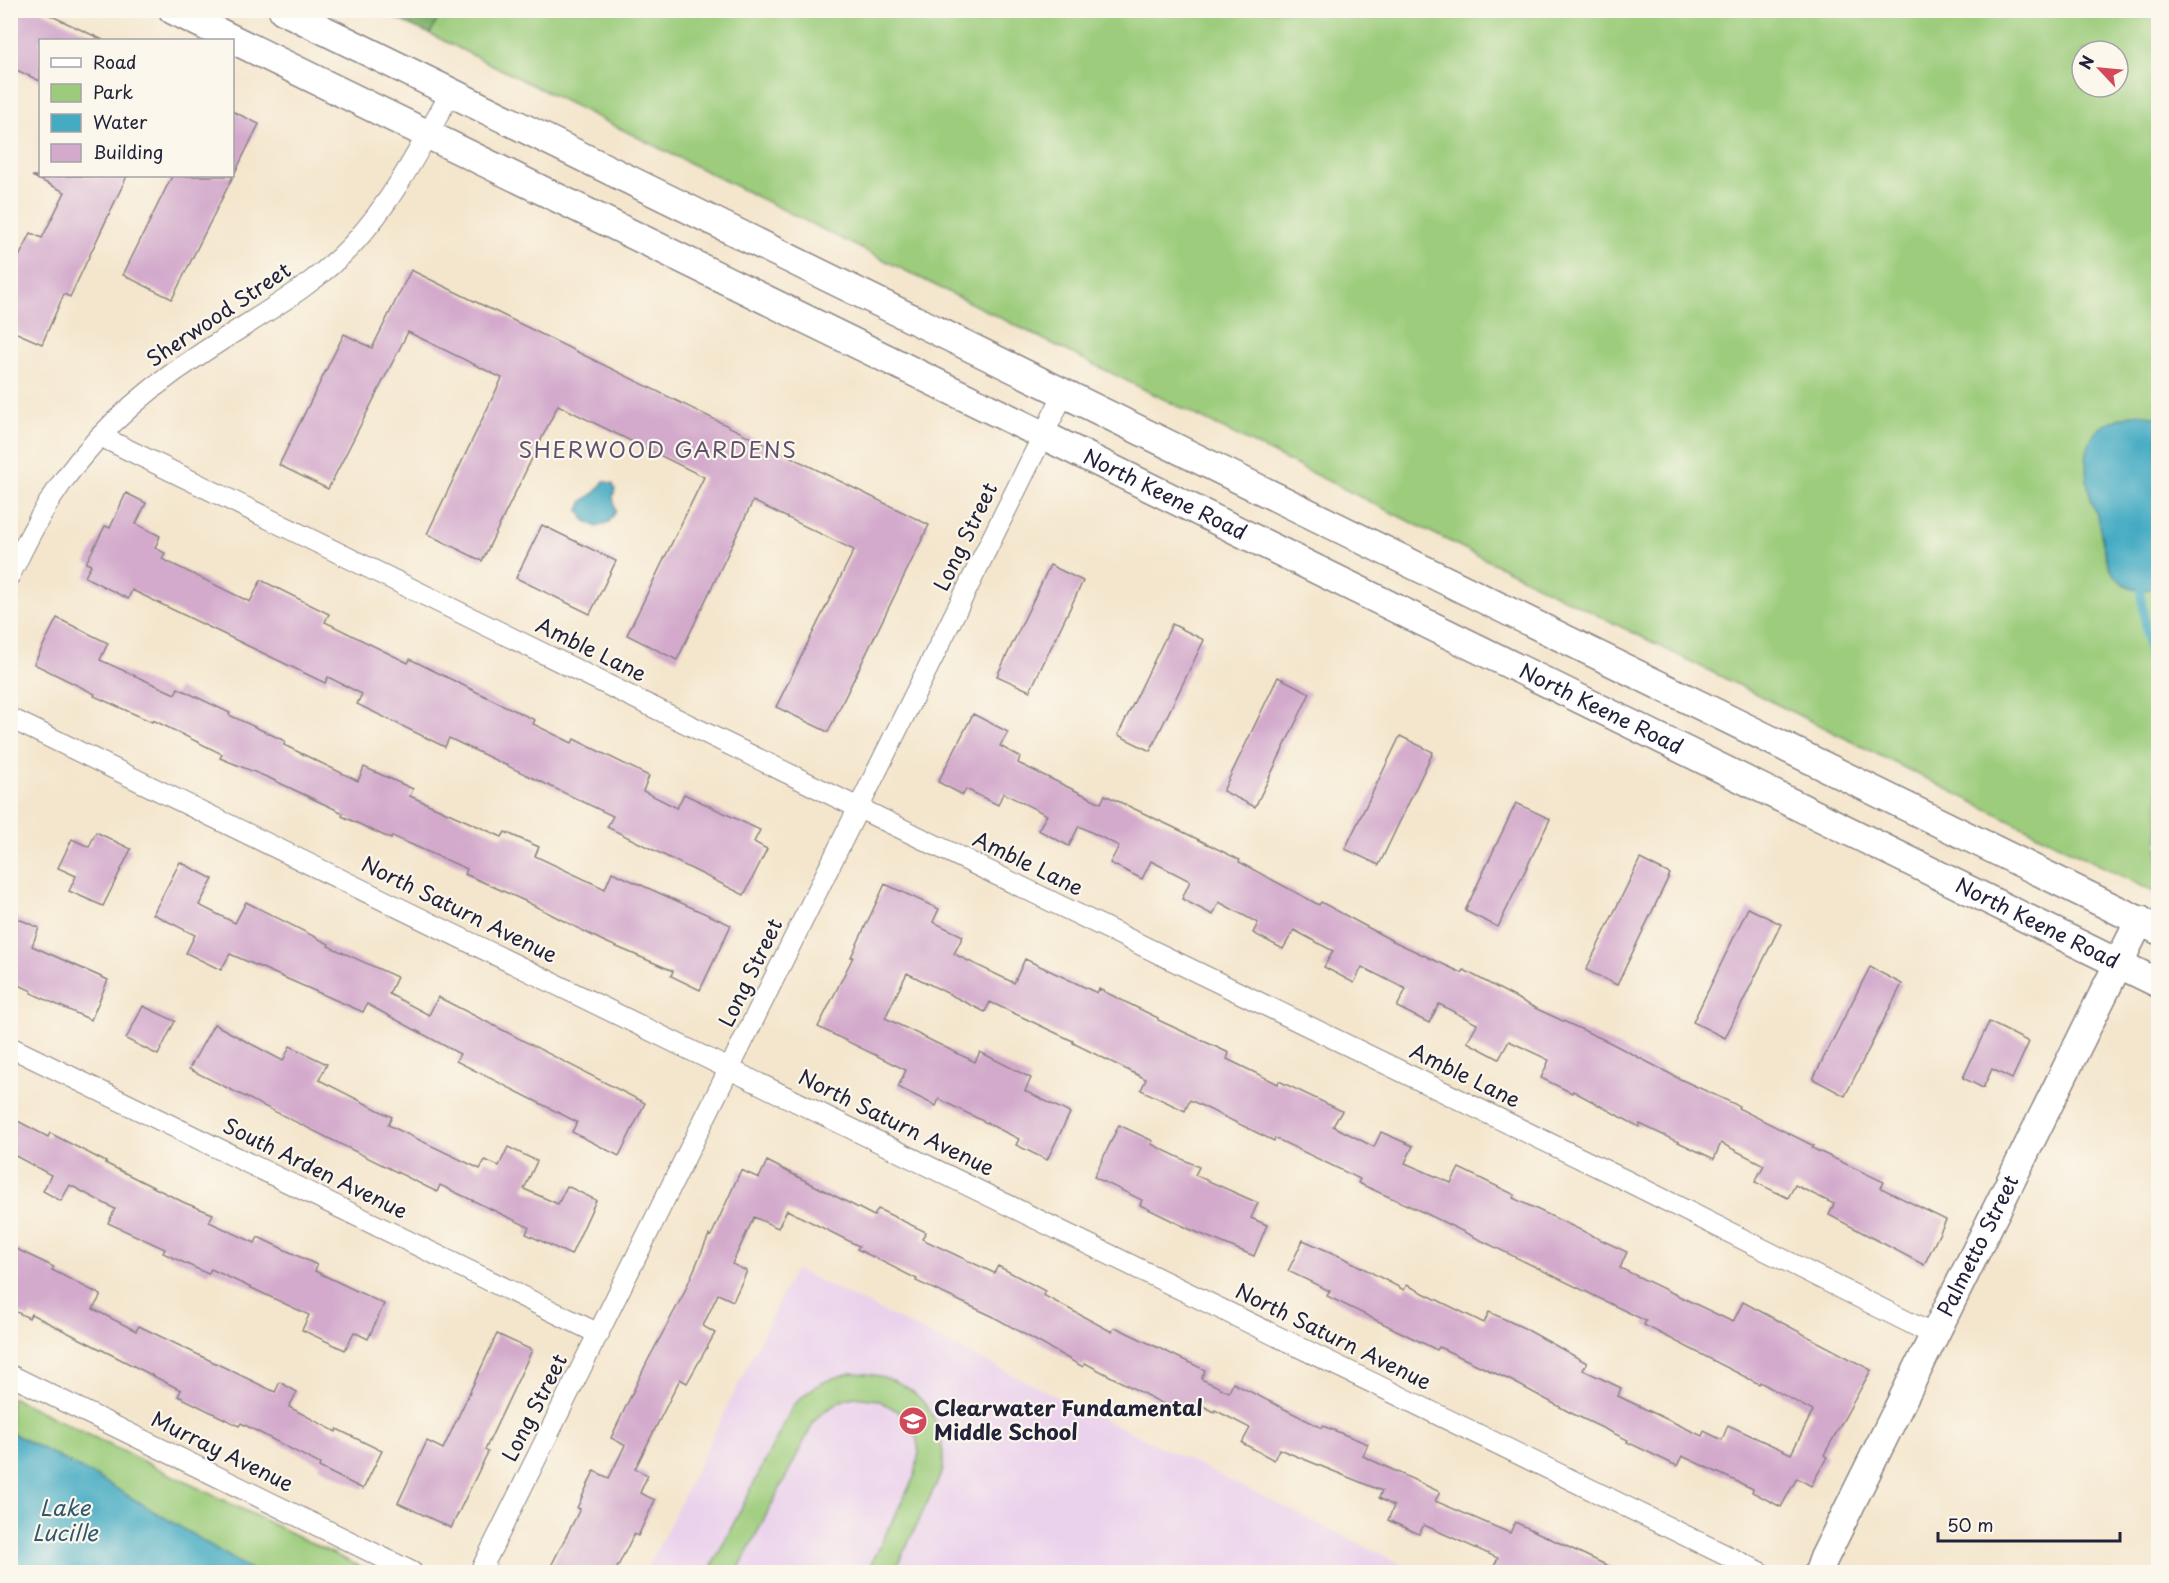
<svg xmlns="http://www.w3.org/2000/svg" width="2169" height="1583" viewBox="0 0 2169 1583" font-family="'Playpen Sans',sans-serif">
<rect width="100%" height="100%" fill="#fbf7ec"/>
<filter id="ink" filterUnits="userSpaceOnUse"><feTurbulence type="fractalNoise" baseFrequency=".0167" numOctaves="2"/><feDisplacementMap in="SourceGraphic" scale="12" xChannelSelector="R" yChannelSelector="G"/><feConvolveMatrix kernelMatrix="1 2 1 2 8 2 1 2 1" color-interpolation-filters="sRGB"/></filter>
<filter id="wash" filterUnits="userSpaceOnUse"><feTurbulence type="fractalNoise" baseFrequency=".008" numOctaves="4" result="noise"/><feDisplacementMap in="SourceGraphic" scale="24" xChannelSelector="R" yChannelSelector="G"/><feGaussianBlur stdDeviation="1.35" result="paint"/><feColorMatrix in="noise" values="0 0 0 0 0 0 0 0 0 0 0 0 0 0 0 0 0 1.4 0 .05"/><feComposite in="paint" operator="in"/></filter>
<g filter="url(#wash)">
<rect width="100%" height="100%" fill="#f4e6cd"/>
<polygon fill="#ead1ec" points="795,1269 1418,1572 646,1572"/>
<g fill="#9ccc7b" stroke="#5f775b" stroke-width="1.5" fill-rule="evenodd">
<path d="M 442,10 L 2158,11 L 2158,894 L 430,34 ZM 2082,51 L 2118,51 L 2118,87 L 2082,87 Z"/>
<path d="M 851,1373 C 911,1373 946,1410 943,1470 L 894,1572 L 867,1572 L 915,1475 L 919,1452 L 917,1440 L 912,1429 L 898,1411 L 878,1400 L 854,1397 L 843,1400 L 823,1412 L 815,1420 L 737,1572 L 709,1572 L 793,1406 C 810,1387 826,1379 851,1373 Z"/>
<polygon points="11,1397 371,1572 11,1572"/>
</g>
<polygon fill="#7db06b" stroke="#506953" stroke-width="1.5" points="379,11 442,11 430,34"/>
<g fill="#44abc3" stroke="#33667f" stroke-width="1.5">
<path d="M 2139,413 L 2158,417 L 2158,582 L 2153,588 L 2141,591 C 2129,587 2117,582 2111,570 C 2103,554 2102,534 2097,516 C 2096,510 2092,505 2091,499 C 2086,481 2083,456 2091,439 C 2099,422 2123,417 2139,413 Z"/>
<polygon points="604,481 613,484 615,489 613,497 616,511 609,522 597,527 584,520 579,510 583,501 597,491"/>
<polygon points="10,1432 97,1477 255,1572 11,1572"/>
</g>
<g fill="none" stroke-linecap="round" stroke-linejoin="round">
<g stroke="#44abc3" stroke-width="8">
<polyline points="2141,591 2149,657"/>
<polyline points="2154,691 2158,721"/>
</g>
</g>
<g id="blocks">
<g fill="#d3aacc">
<polygon points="10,10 39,10 103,40 40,40 40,81 10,67"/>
<polygon points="232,111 259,124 172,299 123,275 172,176 232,176"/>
<polygon points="32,176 127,176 70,297 64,294 42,344 10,330 10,275 31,233 42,238 65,192"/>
<polygon points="411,270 929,525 828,732 776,707 854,550 753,501 677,660 627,635 704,477 558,405 482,561 427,534 502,378 408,332 328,489 279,465 344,334 372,348"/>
<polygon points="126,493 146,503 136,524 160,536 155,548 165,553 162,559 250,602 261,580 329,614 325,622 408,663 410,659 499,703 535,720 533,724 572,743 574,739 649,776 643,791 677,808 684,794 760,830 754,842 767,849 744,895 607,827 613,816 449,738 445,747 357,704 362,694 328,677 325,683 132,590 128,599 85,577 91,565 86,563 105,526 110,528"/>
<polygon points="542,525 616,561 590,614 516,578"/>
<polygon points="1050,565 1083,581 1030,691 997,676"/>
<polygon points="57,618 108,643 100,660 175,694 178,688 230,713 229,715 285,741 284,745 358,781 364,767 413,789 410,796 502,837 505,832 539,847 535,856 605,889 612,872 731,925 700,990 671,976 673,971 603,941 525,901 465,874 467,869 392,836 391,839 342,816 343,813 269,778 220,758 222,754 153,720 152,722 94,696 95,694 34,664"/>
<polygon points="1172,624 1204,640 1150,751 1118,735"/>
<polygon points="1278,677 1310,693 1255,807 1223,791"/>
<polygon points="973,714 1008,732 1000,746 1020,757 1018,763 1101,803 1105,795 1177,829 1240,860 1239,862 1319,905 1321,902 1391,940 1462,973 1464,970 1537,1009 1609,1042 1680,1079 1739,1106 1738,1108 1814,1146 1812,1148 1884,1182 1881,1188 1946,1220 1924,1265 1829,1215 1834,1204 1795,1185 1788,1198 1755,1182 1764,1165 1721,1143 1714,1159 1640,1124 1639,1127 1573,1091 1572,1093 1541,1078 1549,1060 1509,1041 1499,1059 1467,1042 1477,1024 1439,1004 1429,1023 1397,1007 1406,989 1362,967 1354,983 1324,967 1333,951 1294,930 1283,949 1253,933 1258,923 1219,902 1213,915 1182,899 1190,881 1151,861 1142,879 1110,863 1119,846 1079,826 1069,846 1038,830 1047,815 1003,793 998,805 966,789 963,795 938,782"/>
<polygon points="1400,736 1433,752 1379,865 1345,849"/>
<polygon points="1516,803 1550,819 1498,927 1465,911"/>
<polygon points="96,832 131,849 103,906 69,891 76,876 58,868 72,839 89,847"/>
<polygon points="1640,859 1670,874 1617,985 1586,970"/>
<polygon points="180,862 213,879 199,905 235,923 246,902 329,944 328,946 397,977 389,994 429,1015 438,997 645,1103 619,1156 572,1132 577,1122 456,1061 460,1054 367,1004 363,1012 230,954 221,970 186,953 195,935 153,914"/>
<polygon points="885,884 939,909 933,922 963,936 954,954 1014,983 1025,959 1097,993 1099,989 1158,1018 1158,1020 1229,1053 1227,1059 1278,1084 1279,1081 1342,1111 1333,1126 1374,1147 1381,1132 1413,1146 1405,1163 1451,1183 1459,1168 1515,1195 1513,1198 1627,1252 1620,1268 1733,1322 1743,1302 1871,1370 1824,1455 1827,1457 1811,1486 1797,1478 1781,1507 1752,1492 1753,1489 1682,1456 1677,1466 1627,1442 1628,1440 1571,1413 1514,1382 1439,1347 1437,1350 1327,1296 1330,1291 1288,1271 1303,1240 1346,1259 1404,1290 1407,1285 1484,1323 1489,1312 1524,1328 1587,1363 1583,1370 1621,1388 1618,1396 1702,1436 1704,1431 1722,1440 1728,1425 1791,1454 1813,1411 1760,1382 1759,1384 1644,1325 1646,1321 1425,1213 1358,1183 1360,1179 1275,1138 1274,1141 1190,1100 1185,1111 1141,1090 1146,1079 1073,1043 1073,1041 990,1002 985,1012 907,973 885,1018 975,1062 980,1052 1031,1078 1025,1091 1070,1113 1047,1160 1016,1145 1019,1139 939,1099 936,1106 898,1087 906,1070 818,1027 853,957 851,957"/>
<polygon points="1748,908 1781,924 1725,1038 1693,1022"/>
<polygon points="10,915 39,928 32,946 108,980 91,1020 31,993 32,991 15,983 10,994"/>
<polygon points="1870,967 1902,984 1845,1096 1813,1079"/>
<polygon points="143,1006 175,1021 158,1055 126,1039"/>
<polygon points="1989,1022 2029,1042 2012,1079 1992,1069 1983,1088 1963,1078"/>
<polygon points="214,1024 283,1061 290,1046 327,1064 319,1080 392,1117 388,1125 480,1169 485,1160 499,1166 508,1147 537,1161 524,1189 558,1204 567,1186 596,1200 571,1255 526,1234 529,1227 440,1185 437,1192 189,1069"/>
<polygon points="10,1117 48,1137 50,1133 106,1162 105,1163 185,1203 213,1214 209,1222 255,1243 258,1237 317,1265 315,1271 384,1304 368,1339 354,1332 345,1350 302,1330 309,1315 211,1269 208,1274 163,1253 165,1249 108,1223 115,1209 70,1185 61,1201 43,1191 51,1175 10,1153"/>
<polygon points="1119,1125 1153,1141 1151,1144 1199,1167 1195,1175 1258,1203 1251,1218 1267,1225 1254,1256 1189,1229 1140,1205 1142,1200 1094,1177"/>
<polygon points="767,1161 874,1216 878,1209 926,1232 922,1239 994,1273 998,1266 1045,1291 1043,1295 1112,1332 1115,1327 1205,1370 1201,1379 1229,1392 1233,1383 1322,1428 1323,1426 1368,1444 1363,1456 1440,1492 1435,1501 1510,1533 1515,1522 1621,1572 1491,1572 1498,1558 1424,1525 1419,1534 1388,1520 1394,1506 1379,1498 1382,1491 1279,1449 1274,1460 1242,1443 1250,1428 1215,1410 1214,1412 1198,1403 1190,1418 1085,1363 1083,1367 992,1316 916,1281 917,1279 857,1249 859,1246 787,1210 778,1228 754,1217 732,1264 747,1271 733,1301 718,1294 703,1326 715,1333 687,1383 680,1379 635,1469 648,1475 640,1493 655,1500 638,1536 634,1534 615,1572 548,1572 580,1509 577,1508 594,1471 609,1478 625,1445 611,1438 647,1362 683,1295 709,1235 711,1236 741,1170 759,1178"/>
<polygon points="10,1246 54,1267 52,1270 101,1295 93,1309 136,1331 139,1326 275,1392 280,1382 297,1392 289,1407 336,1432 337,1429 382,1451 363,1489 319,1467 320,1464 241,1423 239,1426 178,1396 181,1390 122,1360 31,1314 29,1318 10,1309"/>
<polygon points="497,1334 532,1350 485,1450 488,1452 451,1528 398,1503 427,1441 443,1449"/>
</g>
</g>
</g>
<g filter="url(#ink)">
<use href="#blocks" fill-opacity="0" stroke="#8b8484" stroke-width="1.5"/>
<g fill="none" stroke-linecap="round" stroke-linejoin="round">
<g stroke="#8b8484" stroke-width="22">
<g id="street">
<polyline points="100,436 828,793 1625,1180 1934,1335"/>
<path d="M 10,575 C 23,549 35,523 51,499 C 88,440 141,393 199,355 C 252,319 309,291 353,244 C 395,198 421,146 451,92"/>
<polyline points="10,718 1760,1572"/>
<polyline points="10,1047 599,1334"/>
<polyline points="10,1375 412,1572"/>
<polyline points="480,1572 1064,393"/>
</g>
</g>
<g stroke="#8b8484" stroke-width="31">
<g id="secondary">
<path id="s1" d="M 173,10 L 1043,435 L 2158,983"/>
<polyline points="283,10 2158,930"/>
<path id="s2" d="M 1819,1572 L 1824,1558 L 2140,920"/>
</g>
</g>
<use href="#street" stroke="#fff" stroke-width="20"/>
<use href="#secondary" stroke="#fff" stroke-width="28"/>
</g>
</g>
<defs>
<g id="school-disc" transform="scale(1.5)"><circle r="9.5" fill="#d1495b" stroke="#fbf7ec"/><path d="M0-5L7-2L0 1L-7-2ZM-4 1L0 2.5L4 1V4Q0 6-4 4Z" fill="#fff"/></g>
</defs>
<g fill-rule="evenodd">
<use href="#school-disc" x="913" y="1421"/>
</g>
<g text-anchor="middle" stroke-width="4.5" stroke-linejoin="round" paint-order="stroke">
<g font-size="21" fill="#22223b" stroke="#fbf7ec">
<text transform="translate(219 315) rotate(-34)" y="7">Sherwood Street</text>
<text dy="7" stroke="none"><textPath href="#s1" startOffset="1104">North Keene Road</textPath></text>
<text transform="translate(966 537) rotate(-64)" y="7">Long Street</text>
<text transform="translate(591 650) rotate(26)" y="7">Amble Lane</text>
<text dy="7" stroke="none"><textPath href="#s1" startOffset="1590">North Keene Road</textPath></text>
<text transform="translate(1028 864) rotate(26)" y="7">Amble Lane</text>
<text transform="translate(459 910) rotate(26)" y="7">North Saturn Avenue</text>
<text dy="7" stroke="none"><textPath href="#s1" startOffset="2076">North Keene Road</textPath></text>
<text transform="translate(751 973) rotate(-64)" y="7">Long Street</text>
<text transform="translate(1465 1076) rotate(26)" y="7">Amble Lane</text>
<text transform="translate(896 1123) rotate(26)" y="7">North Saturn Avenue</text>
<text transform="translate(315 1169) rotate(26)" y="7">South Arden Avenue</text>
<text dy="7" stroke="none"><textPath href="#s2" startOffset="363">Palmetto Street</textPath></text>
<text transform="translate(1333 1337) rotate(26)" y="7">North Saturn Avenue</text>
<text transform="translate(535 1408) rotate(-63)" y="7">Long Street</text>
<text transform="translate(222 1452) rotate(26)" y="7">Murray Avenue</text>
</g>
<g font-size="21" font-weight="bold" fill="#22223b" stroke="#fbf7ec" text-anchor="start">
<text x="934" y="1416">Clearwater Fundamental<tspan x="934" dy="24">Middle School</tspan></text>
</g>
<g font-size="22" letter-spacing="1.5" fill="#60526e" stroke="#fbf7ec">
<text x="658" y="458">SHERWOOD GARDENS</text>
</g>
<g font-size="22" font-style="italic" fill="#305971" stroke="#fbf7ec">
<text x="65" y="1516">Lake<tspan x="65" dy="25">Lucille</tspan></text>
</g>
</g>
<rect width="2169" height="1583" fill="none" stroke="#fbf7ec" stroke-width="36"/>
<rect x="39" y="39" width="195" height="138" fill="#fbf7ec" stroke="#a4a2a5" stroke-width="1.5"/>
<rect x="51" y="58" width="30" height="9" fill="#ffffff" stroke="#a4a2a5" stroke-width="1.5"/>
<text x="93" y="69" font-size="18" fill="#22223b">Road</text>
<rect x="51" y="84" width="30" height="18" fill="#9ccc7b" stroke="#a4a2a5" stroke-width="1.5"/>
<text x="93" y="99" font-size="18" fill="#22223b">Park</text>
<rect x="51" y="114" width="30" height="18" fill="#44abc3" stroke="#a4a2a5" stroke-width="1.5"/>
<text x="93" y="129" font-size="18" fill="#22223b">Water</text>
<rect x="51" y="144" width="30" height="18" fill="#d3aacc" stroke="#a4a2a5" stroke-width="1.5"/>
<text x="93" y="159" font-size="18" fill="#22223b">Building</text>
<g transform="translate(2100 69) rotate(296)"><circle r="28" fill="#fbf7ec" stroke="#a4a2a5" stroke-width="1.5"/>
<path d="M0-4.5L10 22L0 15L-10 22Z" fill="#d1495b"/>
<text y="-9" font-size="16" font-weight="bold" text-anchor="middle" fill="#22223b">N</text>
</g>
<path d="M1938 1532v9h182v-9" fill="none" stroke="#22223b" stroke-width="3"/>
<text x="1947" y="1532" font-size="18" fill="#22223b" stroke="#fbf7ec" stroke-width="4.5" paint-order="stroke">50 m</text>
</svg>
